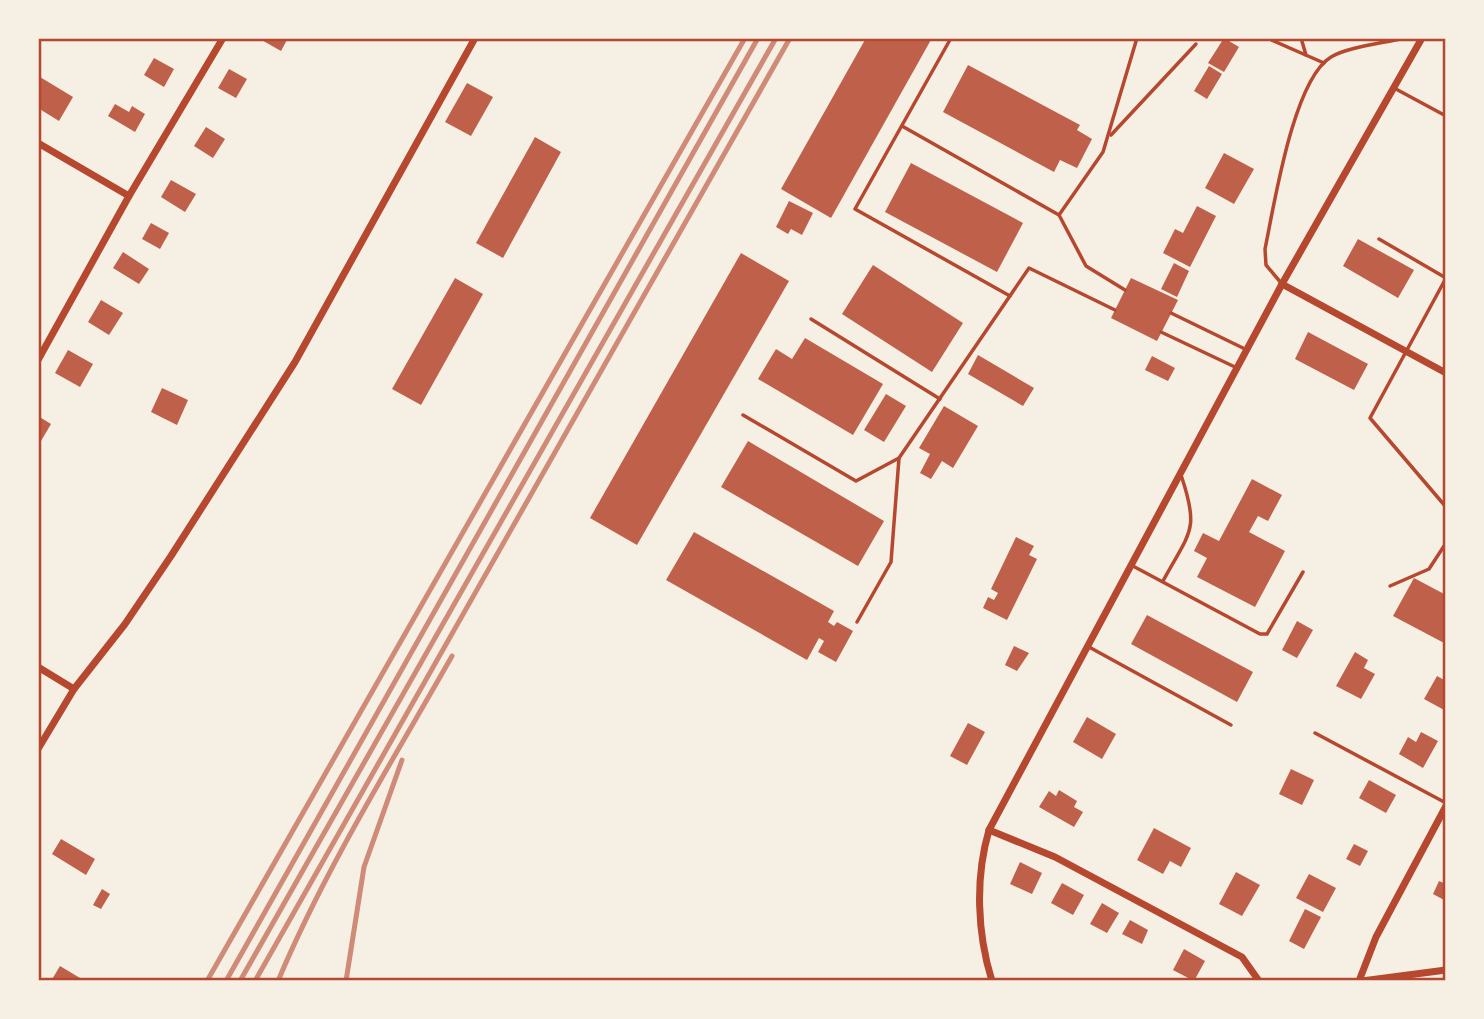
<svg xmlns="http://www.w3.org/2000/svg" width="1484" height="1019" viewBox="0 0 1484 1019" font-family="Raleway,sans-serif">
<rect width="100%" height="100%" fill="#f6efe4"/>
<g fill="#bf614a">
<polygon points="258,38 288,38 281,51"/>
<polygon points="866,38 932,38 831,218 781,189"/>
<polygon points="1224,38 1239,47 1224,72 1208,63"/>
<polygon points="154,58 174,69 164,87 144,75"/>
<polygon points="968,65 1080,125 1077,130 1092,139 1077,168 1060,160 1054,172 943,112"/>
<polygon points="1209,66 1222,74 1207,99 1194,91"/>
<polygon points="229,69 247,79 236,98 218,88"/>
<polygon points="40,77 73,97 59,121 38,108"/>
<polygon points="467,83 493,97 471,136 445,122"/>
<polygon points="115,104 129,112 132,106 145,114 135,132 108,116"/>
<polygon points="206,127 225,139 213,158 194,146"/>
<polygon points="535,137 561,152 503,258 476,243"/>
<polygon points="1224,153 1254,169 1234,204 1205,188"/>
<polygon points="911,163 1023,223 997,272 885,212"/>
<polygon points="171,180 196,194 185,212 161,197"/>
<polygon points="789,201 813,213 802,235 791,229 788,234 776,227"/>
<polygon points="1197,206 1216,216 1190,267 1163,253 1175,229 1183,233"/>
<polygon points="151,223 169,233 160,249 142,239"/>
<polygon points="1358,239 1414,270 1398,298 1343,266"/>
<polygon points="123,252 149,269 139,284 113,268"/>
<polygon points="741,253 789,281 637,545 590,518"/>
<polygon points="1174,263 1189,271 1177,297 1161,289"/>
<polygon points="873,265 963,323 932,372 842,314"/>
<polygon points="455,278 483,294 421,405 392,389"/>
<polygon points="1131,278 1178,300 1157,341 1111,318"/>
<polygon points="101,300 123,313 109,335 88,322"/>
<polygon points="1308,332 1368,364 1354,390 1295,359"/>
<polygon points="805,338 883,384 853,435 758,379 776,349 792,359"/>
<polygon points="68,350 93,364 80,387 55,373"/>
<polygon points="978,355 1034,388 1023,406 968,374"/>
<polygon points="1152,356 1175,368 1168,381 1145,370"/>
<polygon points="162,388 188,400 177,425 151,412"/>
<polygon points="886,394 906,406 884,442 864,430"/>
<polygon points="944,406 978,426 953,468 942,461 931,479 920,473 930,454 919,448"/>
<polygon points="38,416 51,424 41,441 38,439"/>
<polygon points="748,441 884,521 858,566 721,487"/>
<polygon points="1252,479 1282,495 1268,521 1258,516 1249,532 1285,551 1255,607 1197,577 1207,558 1194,551 1203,533 1219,541"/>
<polygon points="694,532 834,611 828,622 834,626 837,622 853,631 836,662 818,652 824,641 819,638 807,660 666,580"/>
<polygon points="1016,537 1034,546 1029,555 1037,559 1007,620 983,608 988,597 994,600 998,593 991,589"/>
<polygon points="1414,578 1446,595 1446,644 1393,616"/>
<polygon points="1147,615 1253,672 1237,702 1131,644"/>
<polygon points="1297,621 1313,630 1297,658 1282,650"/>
<polygon points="1014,646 1029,653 1017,671 1005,665"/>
<polygon points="1355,652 1368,660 1364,668 1375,674 1361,699 1336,686"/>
<polygon points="1437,676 1446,681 1446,711 1424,699"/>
<polygon points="1087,717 1116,734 1102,759 1073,742"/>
<polygon points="968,723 985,732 967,765 950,756"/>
<polygon points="1421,732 1438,741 1423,768 1399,754 1408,737 1416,742"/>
<polygon points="1291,769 1314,780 1302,805 1279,794"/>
<polygon points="1369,780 1396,795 1386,813 1359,798"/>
<polygon points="1059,790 1077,801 1074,807 1083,812 1074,827 1039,807 1049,791 1056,796"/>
<polygon points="1154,828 1191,848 1181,867 1170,861 1163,874 1137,860"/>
<polygon points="61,839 95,859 86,875 52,854"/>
<polygon points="1354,844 1368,851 1360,866 1346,859"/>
<polygon points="1020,862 1042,873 1032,894 1010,884"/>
<polygon points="1236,872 1260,885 1242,916 1219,904"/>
<polygon points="1309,874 1336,888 1323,912 1296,898"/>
<polygon points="1439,881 1446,884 1446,901 1433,894"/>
<polygon points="1062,883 1084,895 1073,915 1051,903"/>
<polygon points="102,889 110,894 101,909 93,905"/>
<polygon points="1102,903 1119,913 1107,933 1090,924"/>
<polygon points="1305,909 1321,917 1304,949 1289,941"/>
<polygon points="1130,920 1148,930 1142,944 1122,934"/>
<polygon points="1184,949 1205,961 1194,981 1173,970"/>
<polygon points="60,966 85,981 51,981"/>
</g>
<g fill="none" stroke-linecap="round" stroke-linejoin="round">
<g stroke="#b5482f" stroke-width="3.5">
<polyline points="951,38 855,209 1010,296"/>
<polyline points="1267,38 1324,63"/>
<polyline points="1301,38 1306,55"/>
<polyline points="1394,88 1446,116"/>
<polyline points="902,126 1059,215 1086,266 1125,290"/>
<polyline points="1111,135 1196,44"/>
<polyline points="1059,215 1103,152 1137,38"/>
<polyline points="1379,239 1446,278"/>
<polyline points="1446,278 1370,418 1446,507"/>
<path d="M 1282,284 L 1266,265 L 1265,249 C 1274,206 1293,80 1331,57 C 1347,47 1385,43 1404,38"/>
<polyline points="1171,313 1245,349"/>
<polyline points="811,319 940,399"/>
<polyline points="1161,332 1235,367"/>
<polyline points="743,415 856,481 899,458"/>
<polyline points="1131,565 1260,634 1267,634 1303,572"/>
<path d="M 1163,581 C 1190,531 1200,531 1181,475"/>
<polyline points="1390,586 1429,569 1446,543"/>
<polyline points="857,622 891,562 899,458 1029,268 1115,310"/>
<polyline points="1089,647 1231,725"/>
<polyline points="1315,733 1446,803"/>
</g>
<g stroke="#b5482f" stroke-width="7">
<polyline points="38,143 129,196"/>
<polyline points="1282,284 1446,373"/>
<polyline points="38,360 129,196 223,38"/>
<polyline points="38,667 74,689"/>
<polyline points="38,749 74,689 125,624 171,556 295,362 475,38"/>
<polyline points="989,830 1055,857 1242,957 1259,981"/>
<path d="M 992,981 C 977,933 975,878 989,830 L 1282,284 L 1422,38"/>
<polyline points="1359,981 1376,937 1446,806"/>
<polyline points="1362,981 1446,970"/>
</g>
<g stroke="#cf8b77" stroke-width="5">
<polyline points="207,981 745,38"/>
<polyline points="226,981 758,38"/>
<polyline points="240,981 776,38"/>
<polyline points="255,981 790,38"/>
<path d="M 278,981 C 326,867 392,762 452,656"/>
<polyline points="346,981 364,867 402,760"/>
</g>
</g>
<rect width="1484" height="1019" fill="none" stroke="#f6efe4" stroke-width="80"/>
<rect x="40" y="40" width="1404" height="939" fill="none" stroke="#b5482f" stroke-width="2.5"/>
</svg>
